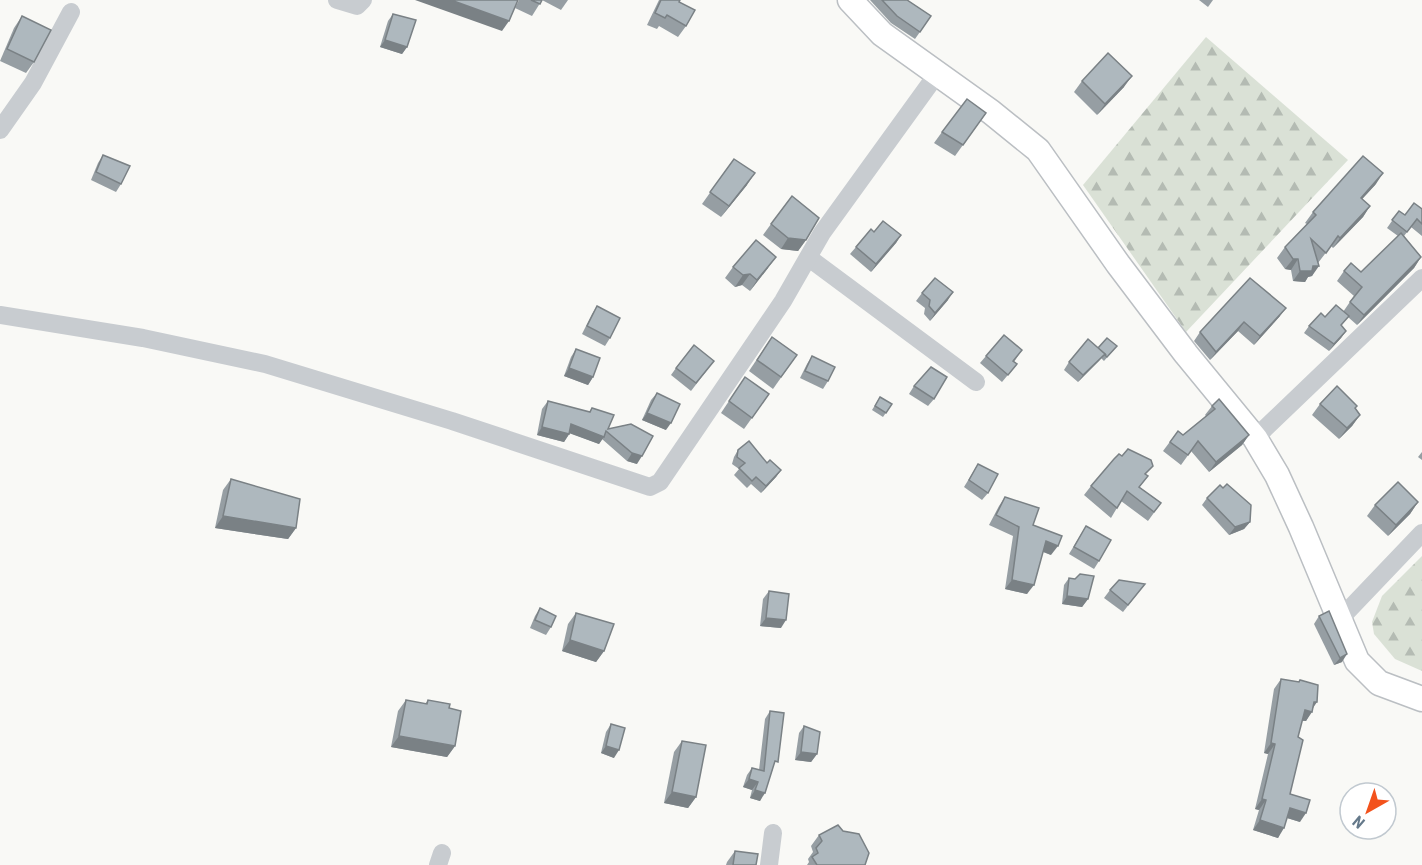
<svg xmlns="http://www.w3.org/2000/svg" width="1422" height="865" viewBox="0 0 1422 865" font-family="'Roboto Condensed',sans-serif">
<defs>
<pattern id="forest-firs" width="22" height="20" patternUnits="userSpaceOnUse" patternTransform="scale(1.5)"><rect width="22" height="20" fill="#dae1d6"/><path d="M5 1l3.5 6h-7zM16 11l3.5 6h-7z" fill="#b4bbb3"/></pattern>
</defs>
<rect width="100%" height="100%" fill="#f9f9f6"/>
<g fill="url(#forest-firs)">
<polygon points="1206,37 1348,160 1186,332 1083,185"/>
<polygon points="1422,556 1422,671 1395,659 1374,634 1372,622 1382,596"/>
</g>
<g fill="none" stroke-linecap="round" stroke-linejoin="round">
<g stroke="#bbbfc3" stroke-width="27">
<polyline id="major" points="850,0 882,34 991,112 1038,150 1118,264 1186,354 1255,438 1277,475 1301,527 1357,661 1379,683 1422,699"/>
</g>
<g stroke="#c8ccd0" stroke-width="18">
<polyline points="337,0 357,6 363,0"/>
<polyline points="0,130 33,83 71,12"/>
<polyline points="809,258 976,382"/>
<polyline points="0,315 143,338 265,364 452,421 650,487 660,482 783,301 822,233 937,74"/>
<polyline points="1255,438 1422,278"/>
<polyline points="1339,620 1422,533"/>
<polyline points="438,865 442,853"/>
<polyline points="769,865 773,833"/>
</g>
<use href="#major" stroke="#fff" stroke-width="24"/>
</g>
<g fill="#969ea3">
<polygon points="519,0 542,0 532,16 515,8"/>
<polygon points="542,0 568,0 561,10"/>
<polygon points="659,0 680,0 679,2 686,26 678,37 659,26 657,29 647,25"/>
<polygon points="870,0 907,0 931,16 915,39 891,23"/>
<polygon points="1199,0 1213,0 1208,7"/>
<polygon points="393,14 407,47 402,54 380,47 388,21"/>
<polygon points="22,16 34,62 26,73 0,61 14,28"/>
<polygon points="1082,81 1124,87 1097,115 1074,92"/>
<polygon points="986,113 955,156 934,143 942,132"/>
<polygon points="103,155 121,184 116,192 91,180 98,163"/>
<polygon points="734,159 747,185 721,217 702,204"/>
<polygon points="1376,184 1362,199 1370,206 1363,217 1333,248 1331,246 1318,263 1312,276 1308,277 1305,282 1293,281 1291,270 1285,269 1277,258 1285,247 1307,224 1305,223 1313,212"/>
<polygon points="1422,209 1422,236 1411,227 1404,236 1421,257 1414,268 1357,325 1348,317 1341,326 1346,331 1341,338 1329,351 1304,333 1309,326 1325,317 1343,312 1354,296 1337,281 1344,271 1361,272 1398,236 1387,228 1399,211 1405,215"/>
<polygon points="771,224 806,240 798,251 781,249 763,235"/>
<polygon points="874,232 901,235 896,243 871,272 850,254 856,247"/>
<polygon points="733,267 768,268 750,291 742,285 735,287 725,278"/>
<polygon points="1250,278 1280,316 1254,345 1238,331 1210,360 1194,341 1200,332"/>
<polygon points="922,293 948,300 930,321 924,314 925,308 916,301"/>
<polygon points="597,306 610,338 605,346 582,334 592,314"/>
<polygon points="772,337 797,355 773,389 749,371"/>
<polygon points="1117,346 1104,361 1101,358 1078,382 1064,370 1069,362 1098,348"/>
<polygon points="576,349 593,377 588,385 564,376 571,357"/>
<polygon points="1022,350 1014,362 1017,364 1002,382 980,363 986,356"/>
<polygon points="812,356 828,381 823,389 800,378 807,364"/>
<polygon points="676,368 708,369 691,391 671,375"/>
<polygon points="745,377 769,394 744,429 721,413"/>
<polygon points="914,386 934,399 928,406 909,394"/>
<polygon points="657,393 666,430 642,420 651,400"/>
<polygon points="880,397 892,404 883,417 872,410"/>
<polygon points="548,401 589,412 592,408 608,429 631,424 637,464 627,461 602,439 599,444 570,433 564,442 537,435 542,409"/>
<polygon points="1320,404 1355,408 1360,415 1352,426 1339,439 1312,415"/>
<polygon points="1212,406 1249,435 1242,445 1209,472 1191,451 1181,465 1163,451 1178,431 1183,435 1206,416 1205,415"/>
<polygon points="738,450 767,463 781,470 776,477 761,493 751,484 747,488 734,475 739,469 732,464 734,457"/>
<polygon points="1422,452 1422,460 1418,457"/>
<polygon points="978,464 988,493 982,500 964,487"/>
<polygon points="1147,475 1139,487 1161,503 1148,521 1121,501 1111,518 1084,495 1091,486"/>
<polygon points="231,479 296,528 288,539 215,528 223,490"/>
<polygon points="1005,497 1033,525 1051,555 1043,552 1027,594 1005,589 1013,536 989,525 999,506"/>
<polygon points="1207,498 1250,522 1244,529 1229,535 1202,505"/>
<polygon points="1418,502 1410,514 1388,536 1367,516 1375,505"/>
<polygon points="1086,526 1099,561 1094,569 1069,554"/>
<polygon points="1069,578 1088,599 1082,607 1062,604 1064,585"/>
<polygon points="1145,584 1123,612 1104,598 1110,590"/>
<polygon points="769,591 781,628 760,626 763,599"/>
<polygon points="540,608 551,627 546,635 530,628 535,616"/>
<polygon points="576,613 604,651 596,662 562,651 568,624"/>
<polygon points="1319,616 1342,662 1334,665 1314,624"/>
<polygon points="1281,679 1298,682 1300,680 1313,708 1306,721 1302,721 1298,737 1290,794 1300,822 1287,818 1278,838 1253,830 1259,810 1255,809 1268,754 1264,753 1274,689"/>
<polygon points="406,700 425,704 428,700 449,708 455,746 447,757 391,747 398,711"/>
<polygon points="770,711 773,769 760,801 750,798 752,790 743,787 747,775 752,768 759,770 765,719"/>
<polygon points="611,724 614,758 601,753 606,732"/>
<polygon points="804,726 817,754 811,762 795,760 799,733"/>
<polygon points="682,741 696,797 688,808 664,803 674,752"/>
<polygon points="819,835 865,865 807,865 809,862 808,859 813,852 811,846"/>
<polygon points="735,851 756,865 726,865 727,862"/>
</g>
<g fill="#7a8185">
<polygon points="415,0 451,0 509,21 502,31"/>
<polygon points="385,40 407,47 402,54 380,47"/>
<polygon points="1132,76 1124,87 1097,115 1105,104"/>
<polygon points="755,173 747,185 721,217 729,206"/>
<polygon points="1383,173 1376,184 1353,209 1361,198"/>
<polygon points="1370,206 1363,217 1333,248 1340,238"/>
<polygon points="901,235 896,243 871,272 876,264"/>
<polygon points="788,238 806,240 798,251 781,249"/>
<polygon points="776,257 768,268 750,291 757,280"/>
<polygon points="1421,257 1414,268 1357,325 1364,315"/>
<polygon points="1293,259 1298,259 1291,270 1285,269"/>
<polygon points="1313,266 1319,266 1312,276 1308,277 1305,282 1293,281 1300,271"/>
<polygon points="750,274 742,285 735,287 743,275"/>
<polygon points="953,292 948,300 930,321 935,313"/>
<polygon points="1286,308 1280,316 1254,345 1260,336"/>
<polygon points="1244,322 1238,331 1210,360 1216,352"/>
<polygon points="1346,331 1341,338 1329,351 1334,344"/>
<polygon points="1105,354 1099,361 1078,382 1083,375"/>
<polygon points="569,368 593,377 588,385 564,376"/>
<polygon points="647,413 671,423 666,430 642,420"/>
<polygon points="1360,415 1352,426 1339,439 1347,428"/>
<polygon points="571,424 604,437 599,444 566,432"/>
<polygon points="542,427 569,434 564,442 537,435"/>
<polygon points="1249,435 1242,445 1209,472 1216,462"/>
<polygon points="632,453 642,456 637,464 627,461"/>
<polygon points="781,470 776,477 761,493 766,486"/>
<polygon points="1418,502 1410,514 1388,536 1396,525"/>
<polygon points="223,516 296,528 288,539 215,528"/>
<polygon points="1250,522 1244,529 1229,535 1235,527"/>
<polygon points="1046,541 1058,546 1051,555 1039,550"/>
<polygon points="1012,580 1034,585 1027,594 1005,589"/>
<polygon points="1067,596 1088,599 1082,607 1062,604"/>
<polygon points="766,618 786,620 781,628 760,626"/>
<polygon points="570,640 604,651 596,662 562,651"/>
<polygon points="1347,654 1342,662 1334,665 1340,658"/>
<polygon points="1314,702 1317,702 1311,711 1312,712 1306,721 1298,720 1305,710"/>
<polygon points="399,736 455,746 447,757 391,747"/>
<polygon points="1271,743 1275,744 1268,754 1264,753"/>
<polygon points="606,746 619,750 614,758 601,753"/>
<polygon points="801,752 817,754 811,762 795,760"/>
<polygon points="749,779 758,782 752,790 743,787"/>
<polygon points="755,790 765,793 760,801 750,798"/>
<polygon points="672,792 696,797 688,808 664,803"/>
<polygon points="1262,799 1266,800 1259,810 1255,809"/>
<polygon points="1290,808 1306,813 1300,822 1284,817"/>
<polygon points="1260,820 1284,828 1278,838 1253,830"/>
</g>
<g fill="#aeb8be" stroke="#7a8185" stroke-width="1.5">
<polygon points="451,0 518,0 509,21"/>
<polygon points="531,0 542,0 540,4"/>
<polygon points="661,0 680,0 679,2 695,10 686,26 667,15 665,18 655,13"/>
<polygon points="882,0 907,0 931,16 920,32 897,16"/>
<polygon points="393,14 416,20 407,47 385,40"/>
<polygon points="22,16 51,30 34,62 7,49"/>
<polygon points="1108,53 1132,76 1105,104 1082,81"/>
<polygon points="967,99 986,113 963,145 942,132"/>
<polygon points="103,155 130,166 121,184 96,172"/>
<polygon points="1363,156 1383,173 1361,198 1370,206 1340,238 1338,236 1326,253 1311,239 1319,266 1313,266 1312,271 1300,271 1298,259 1293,259 1285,247 1316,215 1313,212"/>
<polygon points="734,159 755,173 729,206 710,192"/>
<polygon points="792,196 819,218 806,240 788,238 771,224"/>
<polygon points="1414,203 1422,209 1422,224 1417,219 1407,232 1392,220 1399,211 1405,215"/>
<polygon points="883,221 901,235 876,264 856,247 871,229 874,232"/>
<polygon points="1401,233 1421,257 1364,315 1350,302 1362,287 1344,271 1351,263 1361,272"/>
<polygon points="756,240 776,257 757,280 750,274 743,275 733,267"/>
<polygon points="935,278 953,292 935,313 929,306 930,300 922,293"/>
<polygon points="1250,278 1286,308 1260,336 1244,322 1216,352 1200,332"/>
<polygon points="1336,305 1349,316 1341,325 1346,331 1334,344 1309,326 1321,313 1325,317"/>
<polygon points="597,306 620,318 610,338 587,326"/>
<polygon points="1004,335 1022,350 1013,361 1017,364 1008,375 986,356"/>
<polygon points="772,337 797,355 781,377 757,360"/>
<polygon points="1107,338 1117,346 1107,357 1104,354 1105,354 1098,348"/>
<polygon points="1088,339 1105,354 1083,375 1069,362"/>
<polygon points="694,345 714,361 696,383 676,368"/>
<polygon points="576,349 600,358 593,377 569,368"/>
<polygon points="812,356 835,367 828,381 805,371"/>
<polygon points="931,367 947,377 934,399 914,386"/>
<polygon points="745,377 769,394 752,418 729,401"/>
<polygon points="1337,386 1357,406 1355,408 1360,415 1347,428 1320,404"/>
<polygon points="657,393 680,404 671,423 647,413"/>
<polygon points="880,397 892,404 886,413 875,406"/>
<polygon points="1219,399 1249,435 1216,462 1198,441 1188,455 1170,442 1178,431 1183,435 1215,409 1212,406"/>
<polygon points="548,401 590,412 592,408 614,415 608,429 631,424 653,436 642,456 632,453 606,431 604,437 571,424 569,434 542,427"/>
<polygon points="749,441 767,463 770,460 781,470 766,486 756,477 752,481 739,468 745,463 737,457 738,450"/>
<polygon points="1128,449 1151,460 1153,466 1145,474 1148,476 1139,487 1161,503 1154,512 1127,491 1117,508 1091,486 1114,459 1119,454 1122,456"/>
<polygon points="978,464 998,474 988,493 969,480"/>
<polygon points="231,479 300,499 296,528 223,516"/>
<polygon points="1398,482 1418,502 1396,525 1375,505"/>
<polygon points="1227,484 1251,505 1250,522 1235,527 1207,498 1220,485 1223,488"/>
<polygon points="1005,497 1039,508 1033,525 1062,536 1058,546 1046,541 1034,585 1012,580 1019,527 996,515"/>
<polygon points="1086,526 1111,540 1099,561 1074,547"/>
<polygon points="1080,574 1094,576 1088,599 1067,596 1069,578 1075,579"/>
<polygon points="1119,580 1145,584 1128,605 1110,590"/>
<polygon points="769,591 789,594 786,620 766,618"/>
<polygon points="540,608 556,616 551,627 535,620"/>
<polygon points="1329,611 1347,654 1340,658 1319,616"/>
<polygon points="576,613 614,624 604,651 570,640"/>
<polygon points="1281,679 1299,682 1300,680 1318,685 1317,702 1314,702 1312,712 1305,710 1298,737 1303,740 1290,794 1310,800 1306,813 1290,808 1284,828 1260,820 1266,800 1262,799 1275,744 1271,743"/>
<polygon points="406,700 427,704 428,700 450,704 449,708 461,711 455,746 399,736"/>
<polygon points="770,711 784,713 778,762 775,761 765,793 755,790 758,782 749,779 752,768 764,771"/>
<polygon points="611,724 625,728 619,750 606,746"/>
<polygon points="804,726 820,732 817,754 801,752"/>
<polygon points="682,741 706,745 696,797 672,792"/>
<polygon points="838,825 843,831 859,834 869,853 865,865 817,865 812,857 818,853 816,848 822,841 819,835"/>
<polygon points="735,851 758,854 756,865 733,865"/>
</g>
<g transform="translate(1368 811) rotate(220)"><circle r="28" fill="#ffffff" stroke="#c1c9d0" stroke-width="1.5"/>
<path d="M0-4.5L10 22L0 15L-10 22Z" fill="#f3521c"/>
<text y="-9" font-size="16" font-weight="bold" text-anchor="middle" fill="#65798a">N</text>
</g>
</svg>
